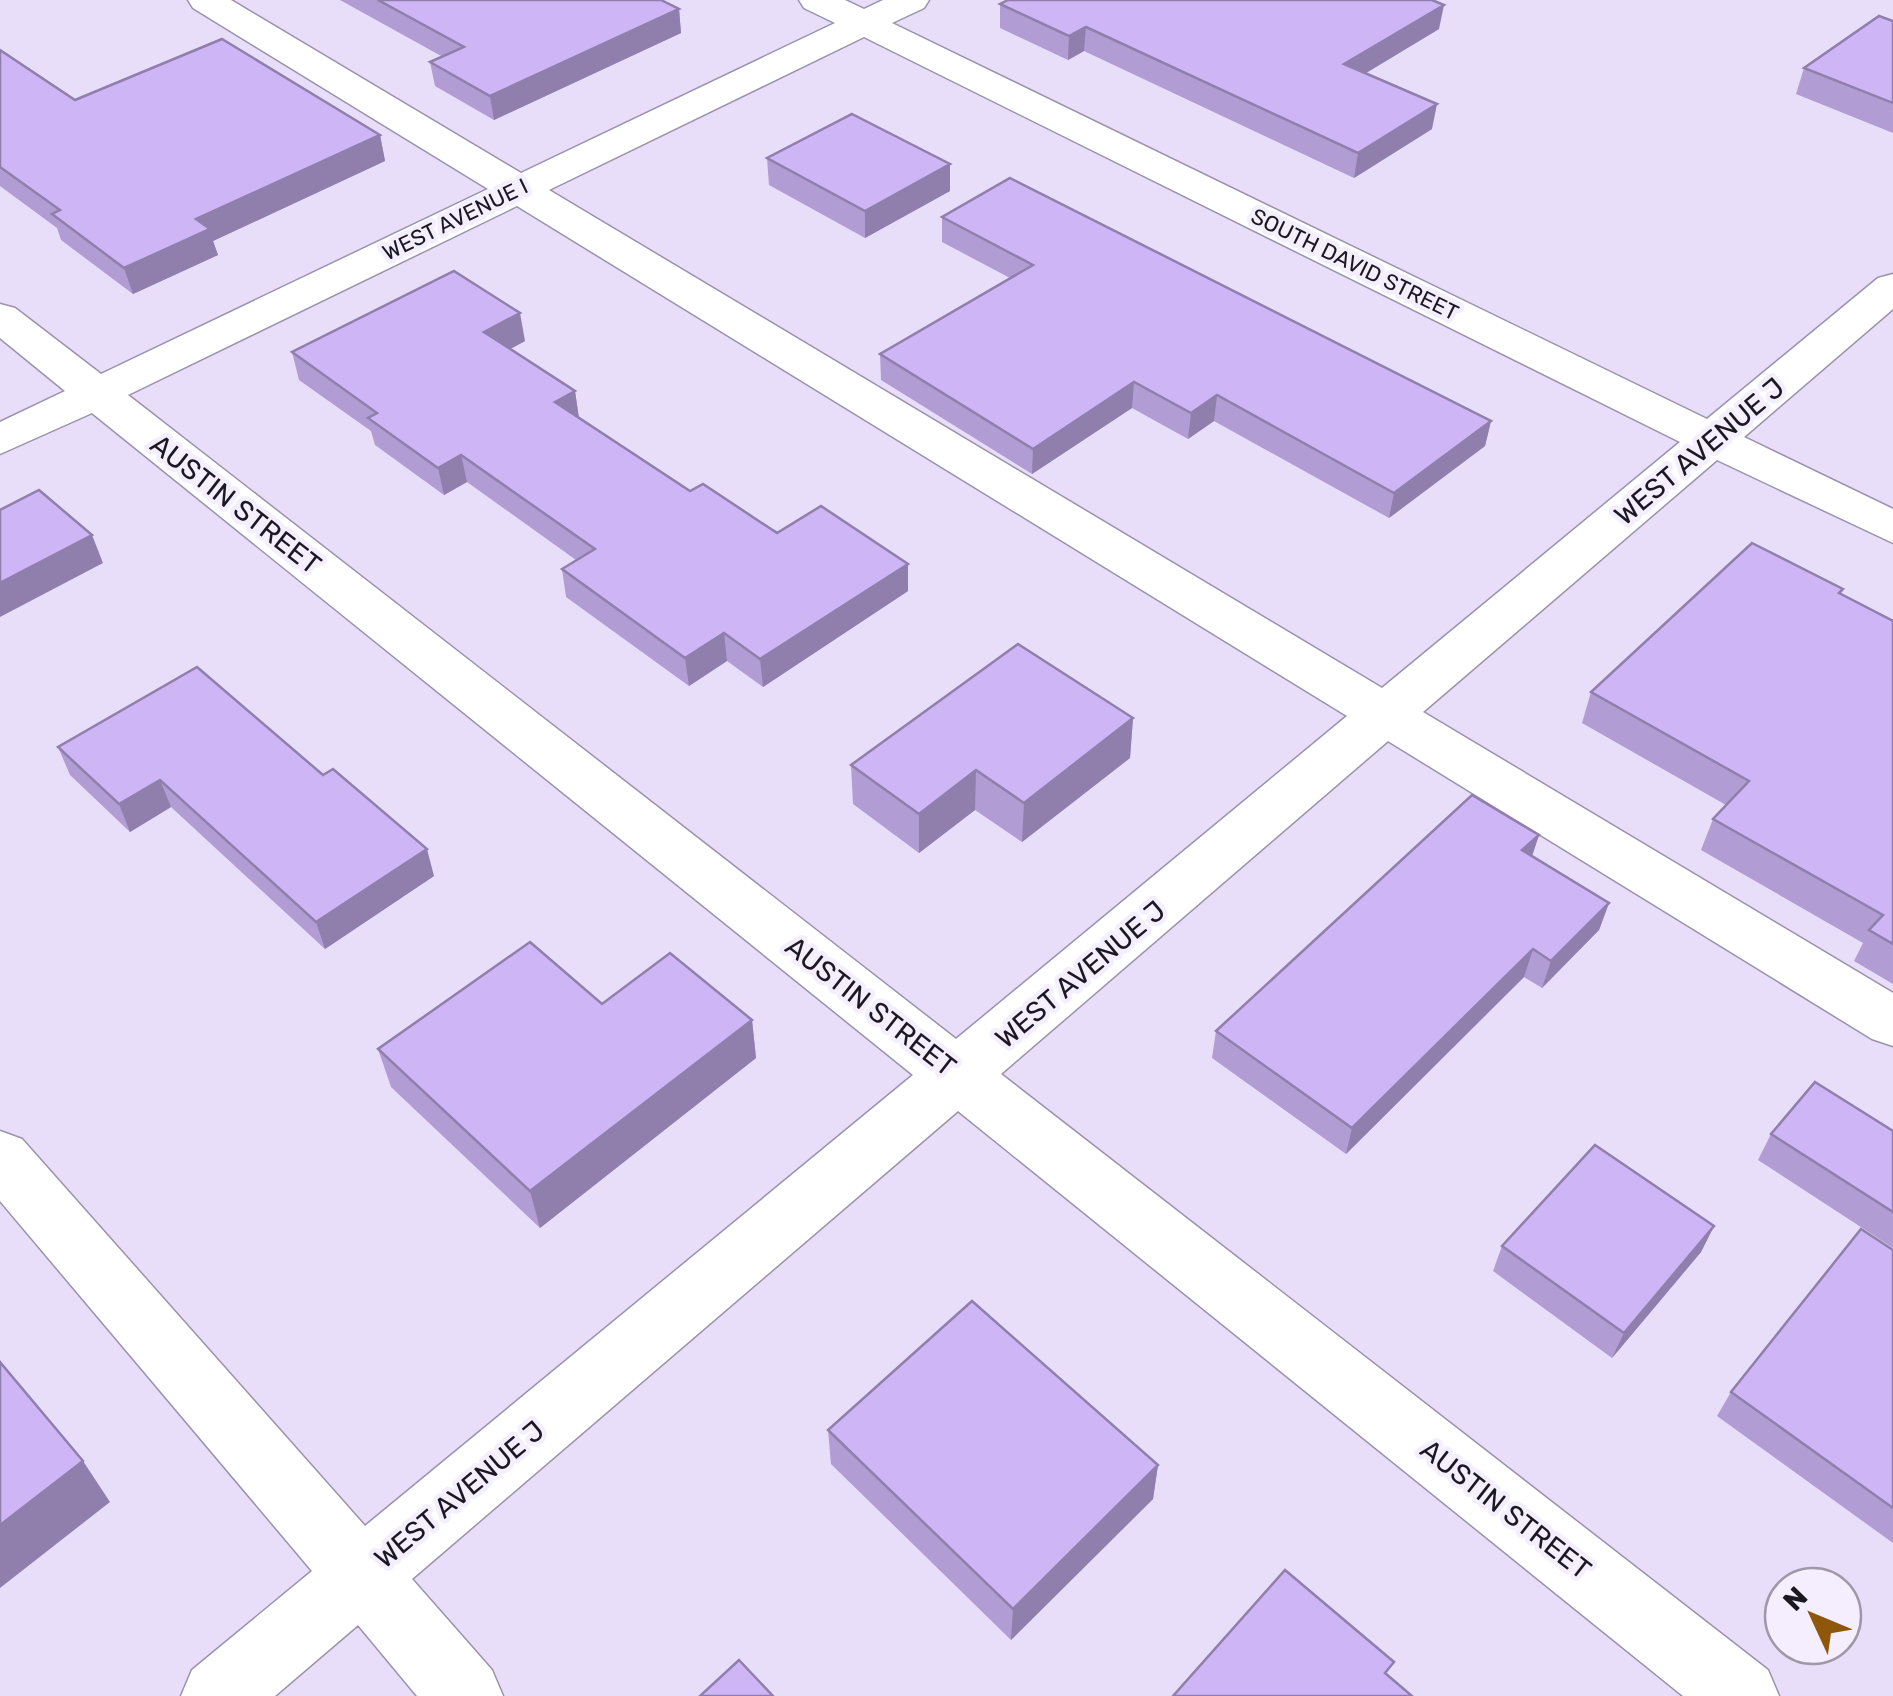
<svg xmlns="http://www.w3.org/2000/svg" width="1893" height="1696" viewBox="0 0 1893 1696" font-family="Rubik,sans-serif">
<rect width="100%" height="100%" fill="#e8defa"/>
<g fill="none" stroke-linecap="round" stroke-linejoin="round">
<g stroke="#9b92ac" stroke-width="3">
<path id="minor" d="M 188,0 L 231,0 L 521,173 L 835,23 L 804,8 L 799,0 L 845,0 L 864,9 L 883,0 L 929,0 L 924,8 L 892,23 L 1707,419 L 1878,278 L 1893,274 L 1893,309 L 1744,437 L 1893,509 L 1893,543 L 1717,460 L 1423,712 L 1893,993 L 1893,1046 L 1872,1039 L 1388,741 L 1001,1074 L 1768,1670 L 1779,1696 L 1683,1696 L 958,1111 L 412,1579 L 492,1670 L 503,1696 L 417,1696 L 358,1625 L 275,1696 L 181,1696 L 192,1670 L 312,1571 L 0,1201 L 0,1131 L 22,1139 L 365,1526 L 913,1075 L 92,413 L 0,454 L 0,422 L 65,391 L 0,338 L 0,304 L 15,308 L 101,374 L 488,189 L 193,8 ZM 864,37 L 1680,442 L 1382,688 L 549,190 ZM 517,206 L 1347,716 L 956,1039 L 128,395 Z"/>
</g>
<use href="#minor" fill="#fff" fill-rule="evenodd"/>
</g>
<g fill="#b19cd3">
<polygon points="340,0 661,0 679,9 681,33 494,120 435,86 430,62 443,57"/>
<polygon points="1000,4 1439,29 1366,73 1432,129 1354,178 1084,51 1068,60 1000,28"/>
<polygon points="1893,21 1893,133 1796,94 1804,68"/>
<polygon points="0,50 75,100 380,135 385,161 213,241 218,255 133,294 61,240 57,228 0,186"/>
<polygon points="767,158 950,191 865,238 769,185"/>
<polygon points="942,217 1491,421 1485,446 1389,518 1214,421 1188,439 1132,408 1032,474 881,380 880,354 1010,278 942,242"/>
<polygon points="525,341 510,349 575,391 579,418 690,491 908,591 763,687 727,661 689,686 566,597 562,569 576,560 467,482 444,495 375,445 371,431 299,380 292,352"/>
<polygon points="1843,589 1841,594 1893,621 1893,984 1854,961 1863,943 1701,850 1713,819 1726,805 1582,723 1591,692"/>
<polygon points="197,667 434,876 325,949 171,807 130,832 70,775 58,747"/>
<polygon points="1133,718 1130,758 1022,842 975,810 919,853 853,804 851,765"/>
<polygon points="1539,835 1532,856 1609,903 1599,930 1542,988 1524,977 1346,1154 1212,1058 1216,1031"/>
<polygon points="602,1004 752,1020 756,1058 540,1228 391,1087 378,1049"/>
<polygon points="1893,1131 1893,1248 1758,1160 1771,1134"/>
<polygon points="1714,1226 1701,1252 1612,1358 1493,1271 1502,1246"/>
<polygon points="1893,1250 1893,1543 1717,1416 1731,1392"/>
<polygon points="828,1430 1158,1465 1153,1499 1011,1640 831,1464"/>
</g>
<g fill="#907fac">
<polygon points="1444,5 1439,29 1341,88 1344,64"/>
<polygon points="679,9 681,33 494,120 490,96"/>
<polygon points="1086,27 1084,51 1068,60 1069,36"/>
<polygon points="1437,104 1432,129 1354,178 1358,153"/>
<polygon points="380,135 385,161 213,241 218,255 133,294 124,268 196,219"/>
<polygon points="950,164 950,191 865,238 865,211"/>
<polygon points="520,313 525,341 490,360 484,332"/>
<polygon points="1134,382 1132,408 1032,474 1033,449"/>
<polygon points="575,391 579,419 555,402"/>
<polygon points="1217,395 1214,421 1188,439 1191,413"/>
<polygon points="1491,421 1485,446 1389,518 1394,493"/>
<polygon points="461,455 467,482 444,495 438,468"/>
<polygon points="92,535 103,563 0,617 0,583"/>
<polygon points="908,564 908,591 763,687 760,659"/>
<polygon points="724,633 727,661 689,686 685,658"/>
<polygon points="1133,718 1130,758 1022,842 1024,803"/>
<polygon points="976,770 975,810 919,853 919,814"/>
<polygon points="160,780 171,807 130,832 119,804"/>
<polygon points="1539,835 1530,862 1522,850"/>
<polygon points="427,849 434,876 325,949 316,922"/>
<polygon points="1609,903 1599,930 1542,988 1551,961"/>
<polygon points="1533,949 1524,977 1346,1154 1352,1128"/>
<polygon points="752,1020 756,1058 540,1228 530,1191"/>
<polygon points="1714,1226 1701,1252 1612,1358 1624,1333"/>
<polygon points="83,1461 110,1502 0,1588 0,1525"/>
<polygon points="1158,1465 1153,1499 1011,1640 1013,1609"/>
</g>
<g fill="#ceb5f5" stroke="#907fac" stroke-width="2.5">
<polygon points="378,0 661,0 679,9 490,96 430,62 464,47"/>
<polygon points="1008,0 1432,0 1444,5 1344,64 1437,104 1358,153 1086,27 1069,36 1000,4"/>
<polygon points="1879,16 1893,21 1893,103 1804,68"/>
<polygon points="222,39 380,135 196,219 210,229 124,268 52,214 60,210 0,167 0,50 75,100"/>
<polygon points="852,114 950,164 865,211 767,158"/>
<polygon points="1010,178 1491,421 1394,493 1217,395 1191,413 1134,382 1033,449 880,354 1033,265 942,217"/>
<polygon points="454,271 520,313 484,332 575,391 555,402 690,491 703,484 777,533 821,506 908,564 760,659 724,633 685,658 562,569 595,549 461,455 438,468 368,418 377,413 292,352"/>
<polygon points="39,490 92,535 0,583 0,510"/>
<polygon points="1752,543 1843,589 1839,593 1893,621 1893,944 1869,930 1883,915 1713,819 1749,781 1591,692"/>
<polygon points="1018,644 1133,718 1024,803 976,770 919,814 851,765"/>
<polygon points="197,667 323,775 333,769 427,849 316,922 160,780 119,804 58,747"/>
<polygon points="1472,795 1539,835 1522,850 1609,903 1551,961 1533,949 1352,1128 1216,1031"/>
<polygon points="530,942 602,1004 670,953 752,1020 530,1191 378,1049"/>
<polygon points="1815,1082 1893,1131 1893,1212 1771,1134"/>
<polygon points="1595,1145 1714,1226 1624,1333 1502,1246"/>
<polygon points="1861,1229 1893,1250 1893,1508 1731,1392"/>
<polygon points="972,1301 1158,1465 1013,1609 828,1430"/>
<polygon points="0,1362 83,1461 0,1525"/>
<polygon points="1285,1570 1394,1662 1385,1673 1412,1696 1173,1696"/>
<polygon points="739,1660 773,1696 700,1696"/>
</g>
<g text-anchor="middle" stroke-width="9" stroke-linejoin="round" paint-order="stroke">
<g font-size="22" fill="#1c1822" stroke="#f4eeff">
<text transform="translate(455 219) rotate(-26)" y="8">WEST AVENUE I</text>
<text transform="translate(1355 264) rotate(26)" y="8">SOUTH DAVID STREET</text>
</g>
<g font-size="28" fill="#1c1822" stroke="#f4eeff">
<text transform="translate(1699 451) rotate(-40)" y="10">WEST AVENUE J</text>
<text transform="translate(236 504) rotate(38)" y="10">AUSTIN STREET</text>
<text transform="translate(1080 974) rotate(-40)" y="10">WEST AVENUE J</text>
<text transform="translate(871 1006) rotate(38)" y="10">AUSTIN STREET</text>
<text transform="translate(459 1494) rotate(-40)" y="10">WEST AVENUE J</text>
<text transform="translate(1506 1509) rotate(38)" y="10">AUSTIN STREET</text>
</g>
</g>
<g transform="translate(1813 1616) rotate(314)"><circle r="48" fill="#f4eeff" stroke="#9e98a7" stroke-width="2.5"/>
<path d="M0-8L18 38L0 25L-18 38Z" fill="#8e570c"/>
<text y="-15" font-size="28" font-weight="bold" text-anchor="middle" fill="#1c1822">N</text>
</g>
</svg>
